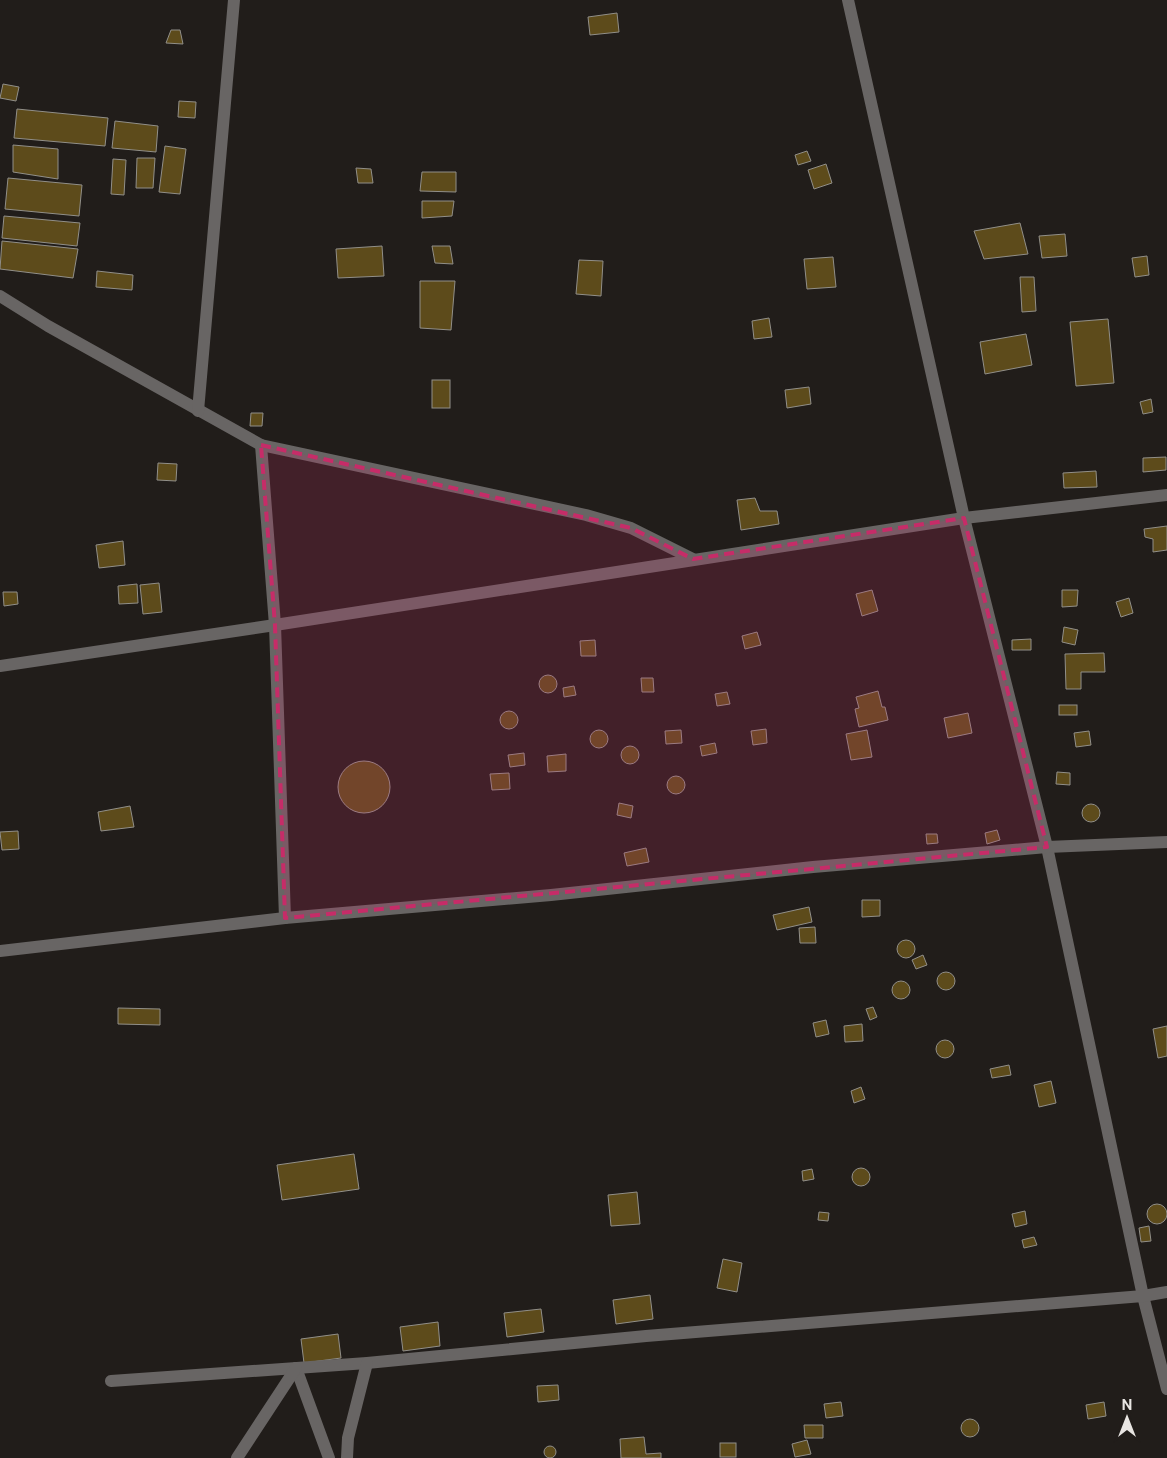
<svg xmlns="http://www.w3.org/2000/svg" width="1167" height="1458" viewBox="0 0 1167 1458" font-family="'Public Sans',sans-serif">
<rect width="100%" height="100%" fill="#211d1a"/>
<g fill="#5d4b1b" stroke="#918f89">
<polygon points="617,13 619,32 590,35 588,17"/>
<polygon points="171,30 180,30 183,44 166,43"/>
<polygon points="3,84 19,87 16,101 0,98"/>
<polygon points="179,101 196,102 195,118 178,117"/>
<polygon points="17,109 108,118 105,146 14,138"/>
<polygon points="115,121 158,126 156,152 112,148"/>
<polygon points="13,145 58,149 58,179 13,172"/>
<polygon points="165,146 186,149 180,194 159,192"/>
<polygon points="807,151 811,161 798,165 795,155"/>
<polygon points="137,158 155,158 153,188 136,188"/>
<polygon points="113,159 126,160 124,195 111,194"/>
<polygon points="826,164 832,183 814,189 808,170"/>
<polygon points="356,168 371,169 373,183 358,183"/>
<polygon points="422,172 456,172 456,192 420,191"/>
<polygon points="8,178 82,185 79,216 5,209"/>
<polygon points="422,201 454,201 452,216 422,218"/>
<polygon points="4,216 80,223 77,246 2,238"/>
<polygon points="1020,223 1028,254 984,259 974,231"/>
<polygon points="1065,234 1067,256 1042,258 1039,236"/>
<polygon points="2,241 78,249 73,278 0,269"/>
<polygon points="382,246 384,276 338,278 336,249"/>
<polygon points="432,246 450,246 453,264 435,263"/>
<polygon points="1147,256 1149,275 1135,277 1132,258"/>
<polygon points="833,257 836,287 807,289 804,259"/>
<polygon points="579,260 603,261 601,296 576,294"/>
<polygon points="97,271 133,275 132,290 96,287"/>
<polygon points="1020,277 1034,277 1036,311 1022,312"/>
<polygon points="420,281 455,281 451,330 420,328"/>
<polygon points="769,318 772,337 754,339 752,321"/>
<polygon points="1108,319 1114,383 1076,386 1070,322"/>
<polygon points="1026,334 1032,365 985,374 980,342"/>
<rect x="432" y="380" width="18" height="28"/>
<polygon points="809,387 811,404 787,408 785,390"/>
<polygon points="1151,399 1153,412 1143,414 1140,402"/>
<polygon points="251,413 263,413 262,426 250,426"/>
<polygon points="1166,457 1166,470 1143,472 1143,458"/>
<polygon points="158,463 177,464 176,481 157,480"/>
<polygon points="1096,471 1097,487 1064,488 1063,473"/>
<polygon points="755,498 760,511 777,511 779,524 741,530 737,500"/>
<polygon points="1167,526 1167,550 1153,552 1153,539 1145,537 1144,529"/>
<polygon points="123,541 125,565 99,568 96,545"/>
<polygon points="159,583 162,612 143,614 140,585"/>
<polygon points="137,584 138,603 119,604 118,586"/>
<polygon points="872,590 878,611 862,616 856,594"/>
<polygon points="1062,590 1078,590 1077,606 1062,607"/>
<polygon points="3,592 17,592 18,604 4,606"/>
<polygon points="1129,598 1133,613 1121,617 1116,602"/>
<polygon points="1064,627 1078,630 1075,645 1062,642"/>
<polygon points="757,632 761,645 745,649 742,636"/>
<polygon points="1031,639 1031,650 1012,650 1012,640"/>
<polygon points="595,640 596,656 581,656 580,641"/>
<polygon points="1104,653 1105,672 1081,672 1081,689 1066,689 1065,654"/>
<circle cx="548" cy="684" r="9"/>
<polygon points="641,678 653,678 654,692 642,692"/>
<polygon points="574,686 576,695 564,697 563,688"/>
<polygon points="878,691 882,707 885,707 888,720 859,727 855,709 859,708 856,697"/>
<polygon points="727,692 730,704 717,706 715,694"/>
<rect x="1059" y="705" width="18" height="10"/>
<circle cx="509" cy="720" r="9"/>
<polygon points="968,713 972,733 948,738 944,718"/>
<polygon points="766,729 767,743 753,745 751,731"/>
<polygon points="681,730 682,743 666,744 665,731"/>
<polygon points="867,730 872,757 851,760 846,734"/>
<circle cx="599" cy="739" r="9"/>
<polygon points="1089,731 1091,745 1076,747 1074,733"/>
<polygon points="715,743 717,753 702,756 700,746"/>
<circle cx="630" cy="755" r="9"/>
<polygon points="524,753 525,765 510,767 508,755"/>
<polygon points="566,754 566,771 548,772 547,756"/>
<circle cx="364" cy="787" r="26"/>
<polygon points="1057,772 1070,773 1070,785 1056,784"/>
<polygon points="509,773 510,789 492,790 490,774"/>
<circle cx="676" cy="785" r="9"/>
<polygon points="619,803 633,806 631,818 617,815"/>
<circle cx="1091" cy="813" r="9"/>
<polygon points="130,806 134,827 101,831 98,812"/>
<polygon points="997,830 1000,840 987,844 985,833"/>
<polygon points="18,831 19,849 2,850 0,832"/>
<polygon points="926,834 937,834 938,843 927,844"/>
<polygon points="646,848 649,862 627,866 624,853"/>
<polygon points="862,900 880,900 880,916 862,917"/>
<polygon points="809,907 812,922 777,930 773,915"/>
<polygon points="815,927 816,943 800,943 799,928"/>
<circle cx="906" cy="949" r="9"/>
<polygon points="923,955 927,965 916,969 912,960"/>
<circle cx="946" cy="981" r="9"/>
<circle cx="901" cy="990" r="9"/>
<polygon points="873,1007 877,1017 870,1020 866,1009"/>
<polygon points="118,1008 160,1009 160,1025 118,1024"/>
<polygon points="826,1020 829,1034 816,1037 813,1023"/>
<polygon points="862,1024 863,1041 845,1042 844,1026"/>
<polygon points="1167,1026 1167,1056 1158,1058 1153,1029"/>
<circle cx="945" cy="1049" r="9"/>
<polygon points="1009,1065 1011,1075 992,1078 990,1069"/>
<polygon points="1051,1081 1056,1103 1039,1107 1034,1085"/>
<polygon points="861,1087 865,1099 854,1103 851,1091"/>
<polygon points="354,1154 359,1189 282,1200 277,1165"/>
<circle cx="861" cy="1177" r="9"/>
<polygon points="812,1169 814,1179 803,1181 802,1171"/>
<polygon points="637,1192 640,1224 611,1226 608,1195"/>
<circle cx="1157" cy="1214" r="10"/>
<polygon points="1025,1211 1027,1224 1015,1227 1012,1214"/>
<polygon points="819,1212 829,1213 828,1221 818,1220"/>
<polygon points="1149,1226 1151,1241 1141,1242 1139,1228"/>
<polygon points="1034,1237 1037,1245 1024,1248 1022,1240"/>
<polygon points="723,1259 742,1263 737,1292 717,1288"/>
<polygon points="650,1295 653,1319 616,1324 613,1300"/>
<polygon points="541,1309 544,1332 507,1337 504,1313"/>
<polygon points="438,1322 440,1346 403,1351 400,1327"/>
<polygon points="338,1334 341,1358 304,1363 301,1339"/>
<polygon points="558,1385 559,1400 538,1402 537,1386"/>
<polygon points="841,1402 843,1416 826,1418 824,1404"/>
<polygon points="1104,1402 1106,1416 1088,1419 1086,1405"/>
<circle cx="970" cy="1428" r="9"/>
<polygon points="804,1425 823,1425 823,1438 805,1438"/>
<polygon points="644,1437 646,1454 661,1453 661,1458 621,1458 620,1439"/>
<polygon points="807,1440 811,1454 795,1457 792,1444"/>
<rect x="720" y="1443" width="16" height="14"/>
<circle cx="550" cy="1452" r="6"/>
</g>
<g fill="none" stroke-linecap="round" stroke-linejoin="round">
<g stroke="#686564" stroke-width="12">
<polyline points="848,0 964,518 1047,847 1143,1296 1167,1389"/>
<polyline points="0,296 48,326 261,445 275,625 285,918"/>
<polyline points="198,411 234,0"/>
<polyline points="261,445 586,515 631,528 693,559"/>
<polyline points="0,666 275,625 964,518 1167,495"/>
<polyline points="0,951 285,918 551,895 813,867 1047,847 1167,842"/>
<polyline points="296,1368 329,1458"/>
<polyline points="111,1381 367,1363 646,1336 1143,1296 1167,1292"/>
<polyline points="237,1458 296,1368"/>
<polyline points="347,1458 348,1438 367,1363"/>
</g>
</g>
<path fill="#c62c68" fill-opacity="0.2" stroke="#c62c68" stroke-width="4" stroke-dasharray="10 6" stroke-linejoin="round" d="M 261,445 L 631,528 L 693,559 L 964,518 L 1047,847 L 285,918 L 275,625 Z"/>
<g transform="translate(1127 1418)" stroke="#211d1a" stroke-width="4" paint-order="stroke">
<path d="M0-4L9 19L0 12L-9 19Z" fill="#e8e5e2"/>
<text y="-8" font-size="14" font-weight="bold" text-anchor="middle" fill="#e8e5e2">N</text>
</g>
</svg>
